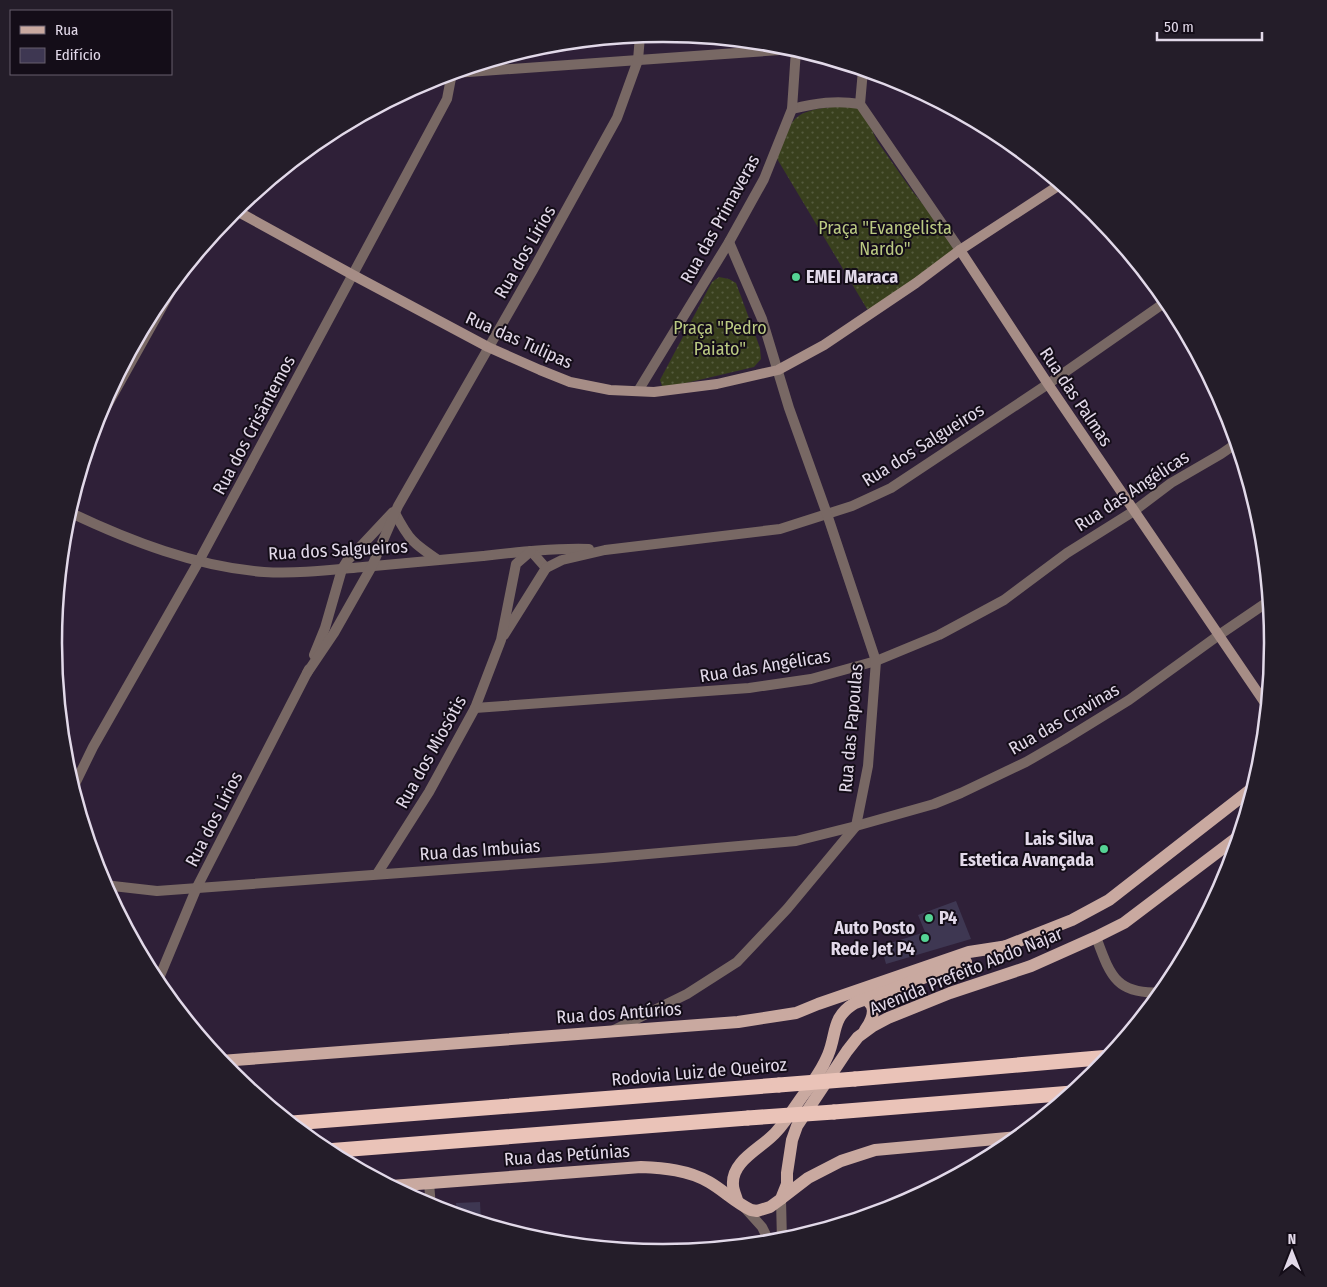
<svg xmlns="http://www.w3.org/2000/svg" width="1327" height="1287" viewBox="0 0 1327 1287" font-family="'Fira Sans Condensed',sans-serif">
<defs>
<pattern id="grass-dots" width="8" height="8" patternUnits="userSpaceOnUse" patternTransform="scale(1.25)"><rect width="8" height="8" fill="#39401d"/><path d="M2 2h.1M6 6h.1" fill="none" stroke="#555b3e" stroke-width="1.8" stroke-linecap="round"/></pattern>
</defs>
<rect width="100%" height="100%" fill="#2f2038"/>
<g fill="url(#grass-dots)">
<path d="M 860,104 L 877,141 L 913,192 L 960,250 L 880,308 L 867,309 L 776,157 C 780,147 788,125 796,118 C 809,106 842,107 860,104 Z"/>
<polygon points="719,277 729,279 736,283 760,348 761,359 754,367 665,388 662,386 660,380 712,282"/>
</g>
<g fill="#3e3752">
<polygon points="956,901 971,939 886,964 881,946 925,932 918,915"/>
<polygon points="480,1202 481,1222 457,1215 456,1203"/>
</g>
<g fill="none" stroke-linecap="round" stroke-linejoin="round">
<g stroke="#786864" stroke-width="10">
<polyline points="863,70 860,104 960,250"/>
<polyline points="454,73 794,49"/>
<path d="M 792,109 C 816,103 836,100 860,104"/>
<polyline points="638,391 729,242 764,179 792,109 796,50"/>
<polyline points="96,425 177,280"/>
<path d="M 69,512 C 130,541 197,567 264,572 C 297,574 330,570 363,567 C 403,563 443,560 483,556 C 519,552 554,548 589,549"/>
<path d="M 395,513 C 409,540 413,543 438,560"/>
<polyline points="531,551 546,568"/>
<polyline points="546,568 562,560 605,550 780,529 852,506 891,488 1048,384 1167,301"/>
<polyline points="504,635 546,568"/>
<polyline points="314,655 325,628 342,569 347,561 393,512"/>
<polyline points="307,673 334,633 372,566 398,506 533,270 617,118 638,60 640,36"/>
<polyline points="475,708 749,688 811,679 876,661 939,635 1004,600 1067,553 1134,511 1171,483 1221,454 1237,443"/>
<polyline points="73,788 93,747 199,561 447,99 452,73"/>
<polyline points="377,874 429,792 475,708 501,640 516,564 531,551"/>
<polyline points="104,885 157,891 603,858 796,841 856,826 934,804 961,793 1026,762 1064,740 1129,700 1219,635 1269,601"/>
<path d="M 1096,937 C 1110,975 1116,996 1163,992"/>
<polyline points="157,983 197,887 309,669"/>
<polyline points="614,1030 687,994 737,962 787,909 856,826 868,766 876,661 827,514 789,408 762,319 729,242"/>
<polyline points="429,1183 431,1207"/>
</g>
<g stroke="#786864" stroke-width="10">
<polyline points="781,1199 782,1242"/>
<polyline points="744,1207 762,1227 770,1243"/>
</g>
<g stroke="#a68d86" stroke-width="10">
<polyline points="235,210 353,275 488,347 540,370 570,382 610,390 654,392 717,384 778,370 824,345 916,283 960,250 1061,184"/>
<polyline points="960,250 1048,384 1267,706"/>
</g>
<g stroke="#c9a9a0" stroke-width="12">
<polyline points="1001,948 1072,920 1109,900 1254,787"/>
<path d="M 859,998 C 879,1001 874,1018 865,1030"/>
<polyline points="221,1061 738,1022 796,1013 818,1004 969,952 1008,946"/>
<path d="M 391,1186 L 641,1167 C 664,1168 688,1170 709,1182 C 723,1190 736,1203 751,1210 L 757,1211 L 770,1207 L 781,1199 L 787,1184 L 787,1173 L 792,1140 L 797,1126 L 847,1051 L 858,1037 L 873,1026 L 888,1018 L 950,993 L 1031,966 L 1096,937 L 1124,923 L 1239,836"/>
<polyline points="782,1198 808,1178 841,1161 875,1150 1019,1137"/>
<path d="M 737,1200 C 736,1196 733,1190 733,1185 C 731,1160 763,1148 777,1131 C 787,1120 795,1106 804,1094 C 813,1082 822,1070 828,1055 C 837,1034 831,1017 855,1003 L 966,962"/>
</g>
<g stroke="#eac3b8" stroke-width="15">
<polyline points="855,1079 1110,1057"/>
<polyline points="834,1112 1072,1093"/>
<polyline points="292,1123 779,1085"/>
<polyline points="326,1151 748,1118"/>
</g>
<g stroke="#eac3b8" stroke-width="15">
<polyline points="779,1085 855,1079"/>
<polyline points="748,1118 834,1112"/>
</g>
</g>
<g fill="#55d395" stroke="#140d18" stroke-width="2">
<circle cx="796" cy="277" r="5"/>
<circle cx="1104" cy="849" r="5"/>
<circle cx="929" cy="918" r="5"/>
<circle cx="925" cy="938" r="5"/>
</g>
<g text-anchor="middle" stroke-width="4" stroke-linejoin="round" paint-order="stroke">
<g font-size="18" fill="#e2d9e9" stroke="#140d18">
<text transform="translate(720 219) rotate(-61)" y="6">Rua das Primaveras</text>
<text transform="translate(525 252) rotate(-60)" y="6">Rua dos Lírios</text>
<text transform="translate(519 340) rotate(24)" y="6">Rua das Tulipas</text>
<text transform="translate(1076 397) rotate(56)" y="6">Rua das Palmas</text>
<text transform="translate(254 425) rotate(-62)" y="6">Rua dos Crisântemos</text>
<text transform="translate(923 445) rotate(-32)" y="6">Rua dos Salgueiros</text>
<text transform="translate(1132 491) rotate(-33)" y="6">Rua das Angélicas</text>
<text transform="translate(338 550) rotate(-3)" y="6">Rua dos Salgueiros</text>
<text transform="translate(765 666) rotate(-9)" y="6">Rua das Angélicas</text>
<text transform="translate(1064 719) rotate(-30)" y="6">Rua das Cravinas</text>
<text transform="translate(851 728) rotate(-85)" y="6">Rua das Papoulas</text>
<text transform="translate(431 752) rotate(-61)" y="6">Rua dos Miosótis</text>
<text transform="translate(214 819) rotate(-63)" y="6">Rua dos Lírios</text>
<text transform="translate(480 850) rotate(-4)" y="6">Rua das Imbuias</text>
<text transform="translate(966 971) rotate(-22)" y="6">Avenida Prefeito Abdo Najar</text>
<text transform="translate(619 1013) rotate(-4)" y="6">Rua dos Antúrios</text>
<text transform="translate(699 1072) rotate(-5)" y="6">Rodovia Luiz de Queiroz</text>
<text transform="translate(567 1155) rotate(-4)" y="6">Rua das Petúnias</text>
</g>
<g font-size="18" fill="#bac982" stroke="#140d18">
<text x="885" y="234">Praça "Evangelista<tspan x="885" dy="21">Nardo"</tspan></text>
<text x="720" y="334">Praça "Pedro<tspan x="720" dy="21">Paiato"</tspan></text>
</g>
<g font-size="18" font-weight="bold" fill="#e2d9e9" stroke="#140d18" text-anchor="start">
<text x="806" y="283">EMEI Maraca</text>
<text x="1094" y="845" text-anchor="end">Lais Silva<tspan x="1094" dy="21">Estetica Avançada</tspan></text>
<text x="939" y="924">P4</text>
<text x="915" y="934" text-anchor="end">Auto Posto<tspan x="915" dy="21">Rede Jet P4</tspan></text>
</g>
</g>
<path d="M0 0H1327V1287H0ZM62 643a601 601 0 1 1 1202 0a601 601 0 1 1-1202 0Z" fill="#241d29" fill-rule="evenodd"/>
<path fill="none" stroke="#e2d9e9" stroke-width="2.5" d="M62 643a601 601 0 1 1 1202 0a601 601 0 1 1-1202 0Z"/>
<rect x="10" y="10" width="162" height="65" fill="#140d18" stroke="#665f6c"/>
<rect x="20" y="26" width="25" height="8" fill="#c9a9a0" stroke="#665f6c"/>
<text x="55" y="35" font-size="15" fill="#e2d9e9">Rua</text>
<rect x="20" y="48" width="25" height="15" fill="#3e3752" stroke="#665f6c"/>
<text x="55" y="60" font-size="15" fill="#e2d9e9">Edifício</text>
<g transform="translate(1292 1252)" stroke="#140d18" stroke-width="4" paint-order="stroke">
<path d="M0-4L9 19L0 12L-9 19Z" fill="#e2d9e9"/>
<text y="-8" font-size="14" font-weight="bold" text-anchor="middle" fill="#e2d9e9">N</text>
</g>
<path d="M1157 32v8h105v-8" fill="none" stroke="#e2d9e9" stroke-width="2.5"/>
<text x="1164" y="32" font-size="15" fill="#e2d9e9" stroke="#140d18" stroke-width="4" paint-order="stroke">50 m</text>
</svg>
